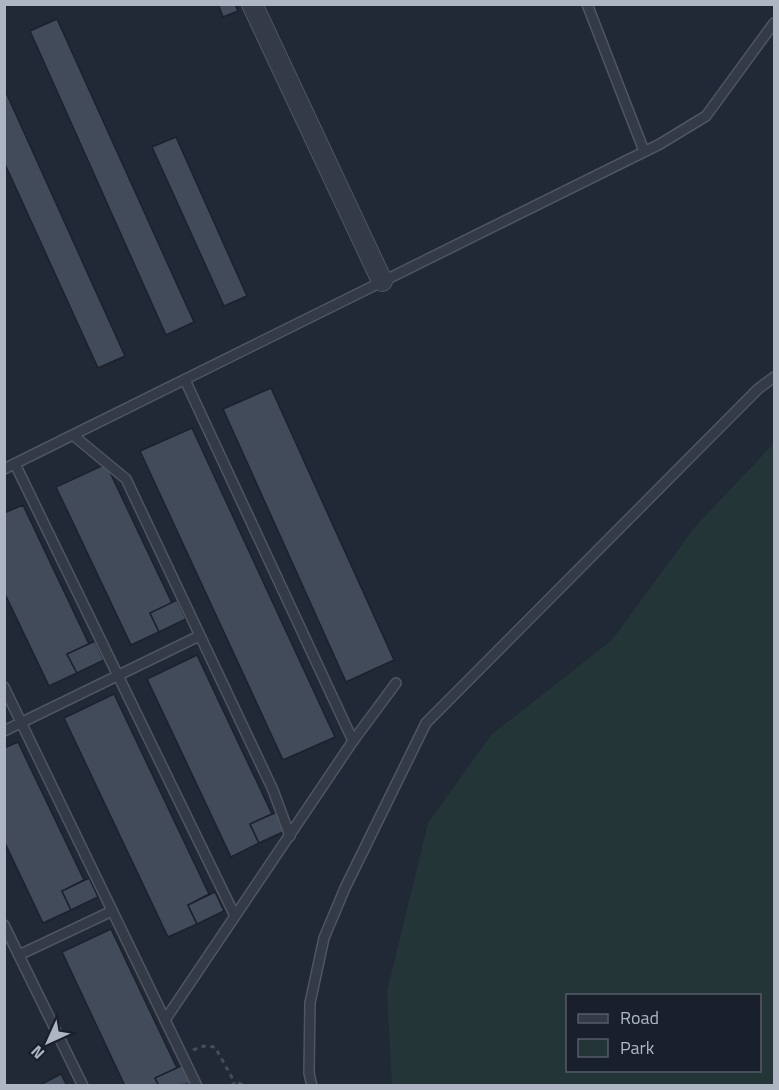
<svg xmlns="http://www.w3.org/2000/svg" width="779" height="1090" viewBox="0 0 779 1090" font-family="'Titillium Web',sans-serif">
<rect width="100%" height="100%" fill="#212836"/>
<path fill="#243538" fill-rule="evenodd" d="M 774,443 L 774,1085 L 392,1085 L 387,991 L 428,823 L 491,735 L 612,640 L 694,528 ZM 568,996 L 760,996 L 760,1070 L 568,1070 Z"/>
<g fill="#424b5a" stroke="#1c222d" stroke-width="1.5">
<polygon points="218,4 235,4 238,11 223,17"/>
<polygon points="57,19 194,322 166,335 30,31"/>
<polygon points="4,88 125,356 98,368 4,162"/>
<polygon points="176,137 247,296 224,306 152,147"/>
<polygon points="271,388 394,660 346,682 223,409"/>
<polygon points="192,428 335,737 283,760 140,451"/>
<polygon points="106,464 172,603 150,613 159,632 131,645 56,487"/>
<polygon points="23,505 89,644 67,654 77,673 49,686 4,592 4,513"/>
<polygon points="177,600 186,619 159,632 150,613"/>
<polygon points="95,641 104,660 77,673 67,654"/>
<polygon points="197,655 272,814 250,824 259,843 231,857 147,679"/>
<polygon points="114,694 209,894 188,905 197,924 168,937 64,718"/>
<polygon points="18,742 84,880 62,891 71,910 43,923 4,841 4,748"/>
<polygon points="277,812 285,831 259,843 250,824"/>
<polygon points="89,878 98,897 71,910 62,891"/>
<polygon points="215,892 224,911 197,924 188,905"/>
<polygon points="111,929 177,1068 155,1078 159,1086 125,1086 62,952"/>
<polygon points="183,1065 191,1084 159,1086 155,1078"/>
<polygon points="61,1074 67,1086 38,1086"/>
</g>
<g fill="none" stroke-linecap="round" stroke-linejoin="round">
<g stroke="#4f5561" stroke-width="12">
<g id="service">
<polyline points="587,4 644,151"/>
<polyline points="185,380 353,741"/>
<polyline points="74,436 126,479 273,790 290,836"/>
<polyline points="15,464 235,916"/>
<polyline points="4,469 660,144 706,116 774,23"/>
<polyline points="4,687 197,1086"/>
<polyline points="4,731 199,636"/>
<polyline points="4,925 83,1086"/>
<polyline points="19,955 112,911"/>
<polyline points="165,1020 353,741 396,683"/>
<polyline points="312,1086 309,1073 310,1003 324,938 345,888 426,723 758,389 774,377"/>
</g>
</g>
<g stroke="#4f5561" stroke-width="22">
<polyline id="minor" points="252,4 382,281"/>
</g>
<g stroke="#405054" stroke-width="3" stroke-dasharray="4.5 4.5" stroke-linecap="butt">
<polyline points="193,1050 204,1046 215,1047 235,1083"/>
<polyline points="231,1086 236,1082 246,1086"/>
</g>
<use href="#service" stroke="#343a46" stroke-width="9"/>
<use href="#minor" stroke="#343a46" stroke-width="20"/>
</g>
<rect width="779" height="1090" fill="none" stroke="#aeb5c3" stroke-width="12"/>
<rect x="566" y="994" width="195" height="78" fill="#1a202b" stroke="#555c68" stroke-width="1.5"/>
<rect x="578" y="1014" width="30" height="9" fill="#343a46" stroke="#555c68" stroke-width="1.5"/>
<text x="620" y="1024" font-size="18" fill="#aeb5c3">Road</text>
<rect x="578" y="1039" width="30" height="18" fill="#243538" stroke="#555c68" stroke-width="1.5"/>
<text x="620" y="1054" font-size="18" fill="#aeb5c3">Park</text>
<g transform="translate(48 1042) rotate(225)" stroke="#1a202b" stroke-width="4.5" paint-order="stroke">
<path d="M0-4.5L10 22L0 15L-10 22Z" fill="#aeb5c3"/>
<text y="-9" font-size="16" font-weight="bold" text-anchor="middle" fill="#aeb5c3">N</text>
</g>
</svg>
